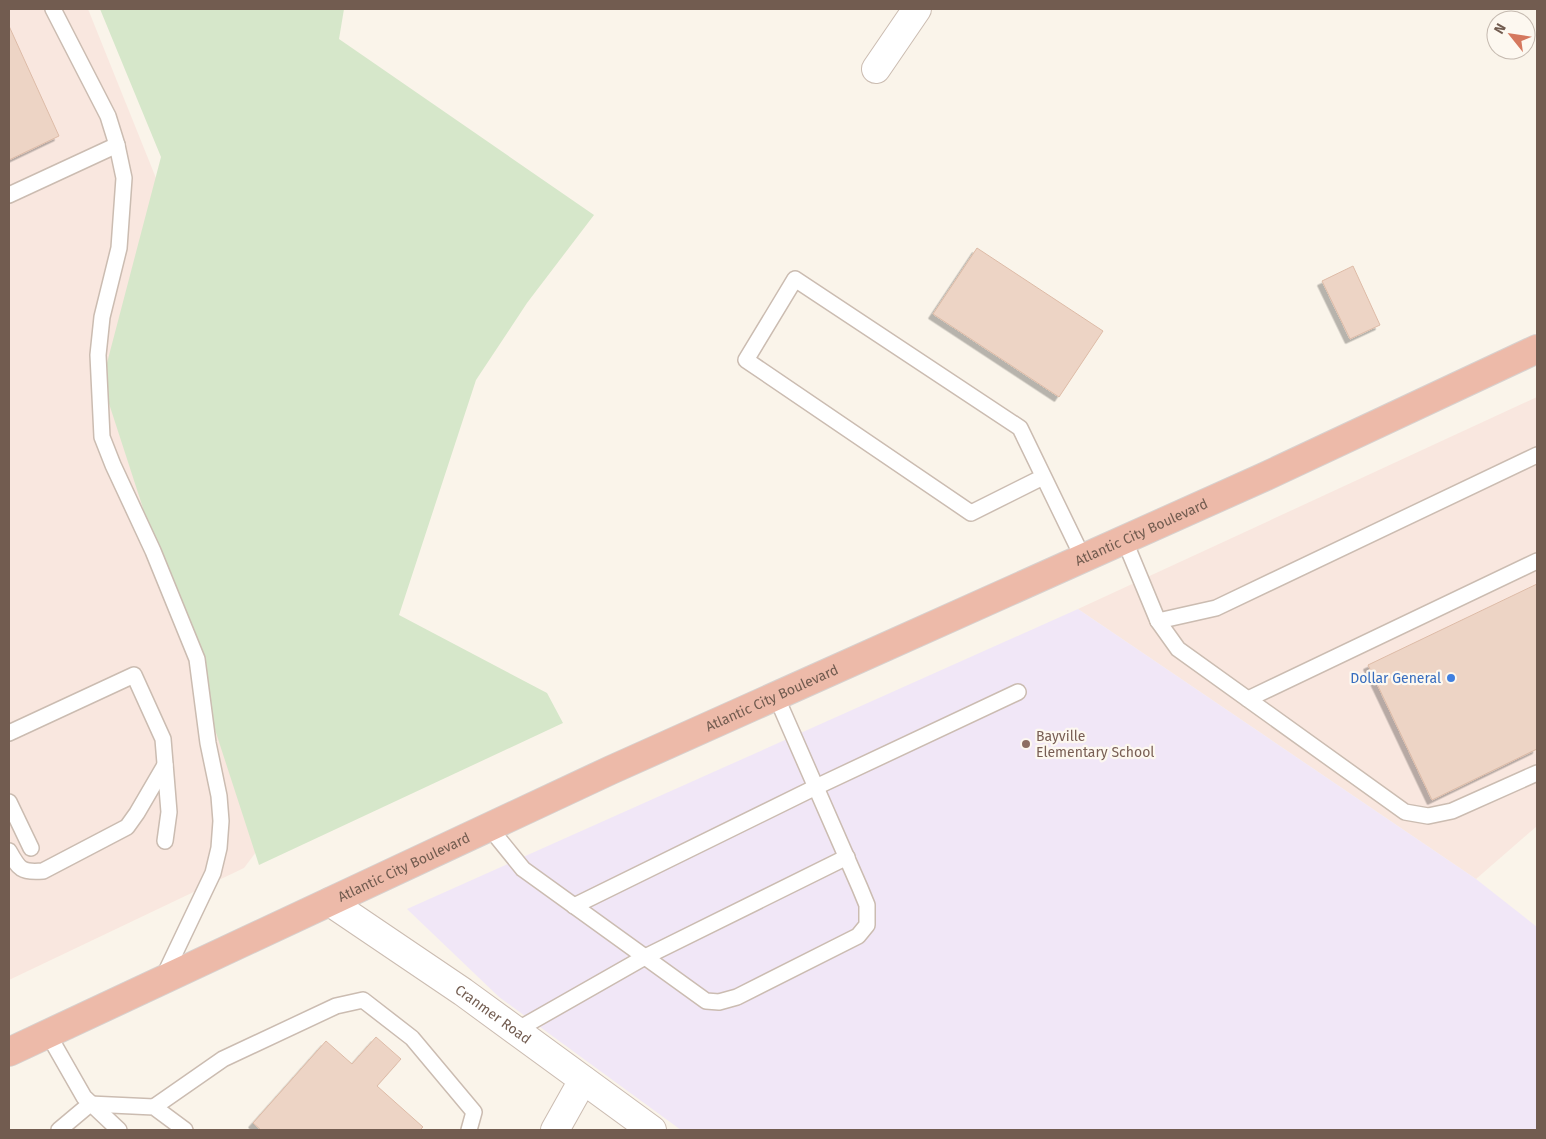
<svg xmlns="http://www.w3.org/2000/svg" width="1546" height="1139" viewBox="0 0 1546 1139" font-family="'Fira Sans',sans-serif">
<defs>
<filter id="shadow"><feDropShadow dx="-4.5" dy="4.5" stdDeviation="0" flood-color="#0004"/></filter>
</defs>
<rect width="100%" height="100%" fill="#faf4ea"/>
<g fill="#f9e7df">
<polygon points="9,9 88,9 164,198 274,828 244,868 9,980"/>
<polygon points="1537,397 1537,826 1476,879 1078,609"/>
</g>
<polygon fill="#f1e7f7" points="1078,609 1476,879 1537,927 1537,1130 681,1130 499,997 407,909"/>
<polygon fill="#d6e7ca" points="100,9 344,9 339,39 594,215 527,303 476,380 399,615 547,693 563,723 259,865 102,382 161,157"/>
<g fill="#edd4c5" stroke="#ddbba7" filter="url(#shadow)">
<polygon points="9,26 59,136 9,160"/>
<polygon points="977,248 1103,331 1059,397 933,314"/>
<polygon points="1353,266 1380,325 1350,339 1322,281"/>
<polygon points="1537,584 1537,749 1432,800 1368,665"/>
<polygon points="376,1037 401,1059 377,1086 423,1127 420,1130 261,1130 253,1123 326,1041 352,1064"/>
</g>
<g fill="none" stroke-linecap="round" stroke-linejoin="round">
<g stroke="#cbbcb1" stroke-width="18">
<g id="lane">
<polyline points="53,9 108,116 117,145 124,178 119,248 102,317 98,355 102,437 113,465 153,551 197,659 208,743 219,796 221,821 219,848 213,873 163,978"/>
<polyline points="9,195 117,145"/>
<polyline points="1043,477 971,513 746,360 795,279 1020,428 1083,558"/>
<polyline points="1124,539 1158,621 1178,649 1405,812 1428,816 1452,811 1537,773"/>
<polyline points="1158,621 1216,608 1537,455"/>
<polyline points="1248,699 1537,561"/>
<polyline points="9,733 134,675 163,739 169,812 165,841"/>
<polyline points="9,802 31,848"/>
<polyline points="489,827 523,869 706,1001 719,1002 737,997 858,936 867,925 867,905 860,888 776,696"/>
<path d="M 9,851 C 19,869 21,873 43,871 L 127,827 L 137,813 L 165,765"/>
<polyline points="574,906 816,787 1018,692"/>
<polyline points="515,1031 645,957 847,857"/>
<polyline points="48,1034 84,1097 119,1130"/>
<polyline points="154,1107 223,1059 336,1006 363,1000 412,1038 474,1112 469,1130"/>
<polyline points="59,1130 90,1104 154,1107 185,1130"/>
</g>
</g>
<g stroke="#cbbcb1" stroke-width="30">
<g id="street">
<polyline points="876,69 917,9"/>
<path id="s1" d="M 330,902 L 463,992 L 652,1130"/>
<polyline points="555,1130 583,1080"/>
</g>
</g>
<g stroke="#d8d1ce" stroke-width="30">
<g id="highway">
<path id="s2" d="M 9,1052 L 611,770 L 1264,477 L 1537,349"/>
</g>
</g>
<use href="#lane" stroke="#fff" stroke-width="15"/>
<use href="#street" stroke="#fff" stroke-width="28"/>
<use href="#highway" stroke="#edbaa9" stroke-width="28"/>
</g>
<circle fill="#3f7fe0" stroke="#fdf8f0" stroke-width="2" cx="1451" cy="678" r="5"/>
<circle fill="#8d6e63" stroke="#fdf8f0" stroke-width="2" cx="1026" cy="744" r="5"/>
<g text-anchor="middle" stroke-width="4.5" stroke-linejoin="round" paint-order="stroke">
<g font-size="14" fill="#725c50" stroke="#fdf8f0">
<text dy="5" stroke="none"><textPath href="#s2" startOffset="1246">Atlantic City Boulevard</textPath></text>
<text dy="5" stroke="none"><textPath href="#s2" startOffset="841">Atlantic City Boulevard</textPath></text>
<text dy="5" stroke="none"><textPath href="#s2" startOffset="436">Atlantic City Boulevard</textPath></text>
<text dy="5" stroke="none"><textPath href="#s1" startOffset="198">Cranmer Road</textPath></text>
</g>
<g font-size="14" fill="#366cbe" stroke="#fdf8f0" text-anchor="end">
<text x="1441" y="683">Dollar General</text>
</g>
<g font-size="14" fill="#785e54" stroke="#fdf8f0" text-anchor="start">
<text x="1036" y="741">Bayville<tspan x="1036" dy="16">Elementary School</tspan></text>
</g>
</g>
<rect width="1546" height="1139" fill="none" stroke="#725c50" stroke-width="20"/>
<g transform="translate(1511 35) rotate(300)"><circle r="24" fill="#fdf8f0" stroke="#c5bab0"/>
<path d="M0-4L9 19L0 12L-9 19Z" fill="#d5785e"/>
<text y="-8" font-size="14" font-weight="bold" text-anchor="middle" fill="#725c50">N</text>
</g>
</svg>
